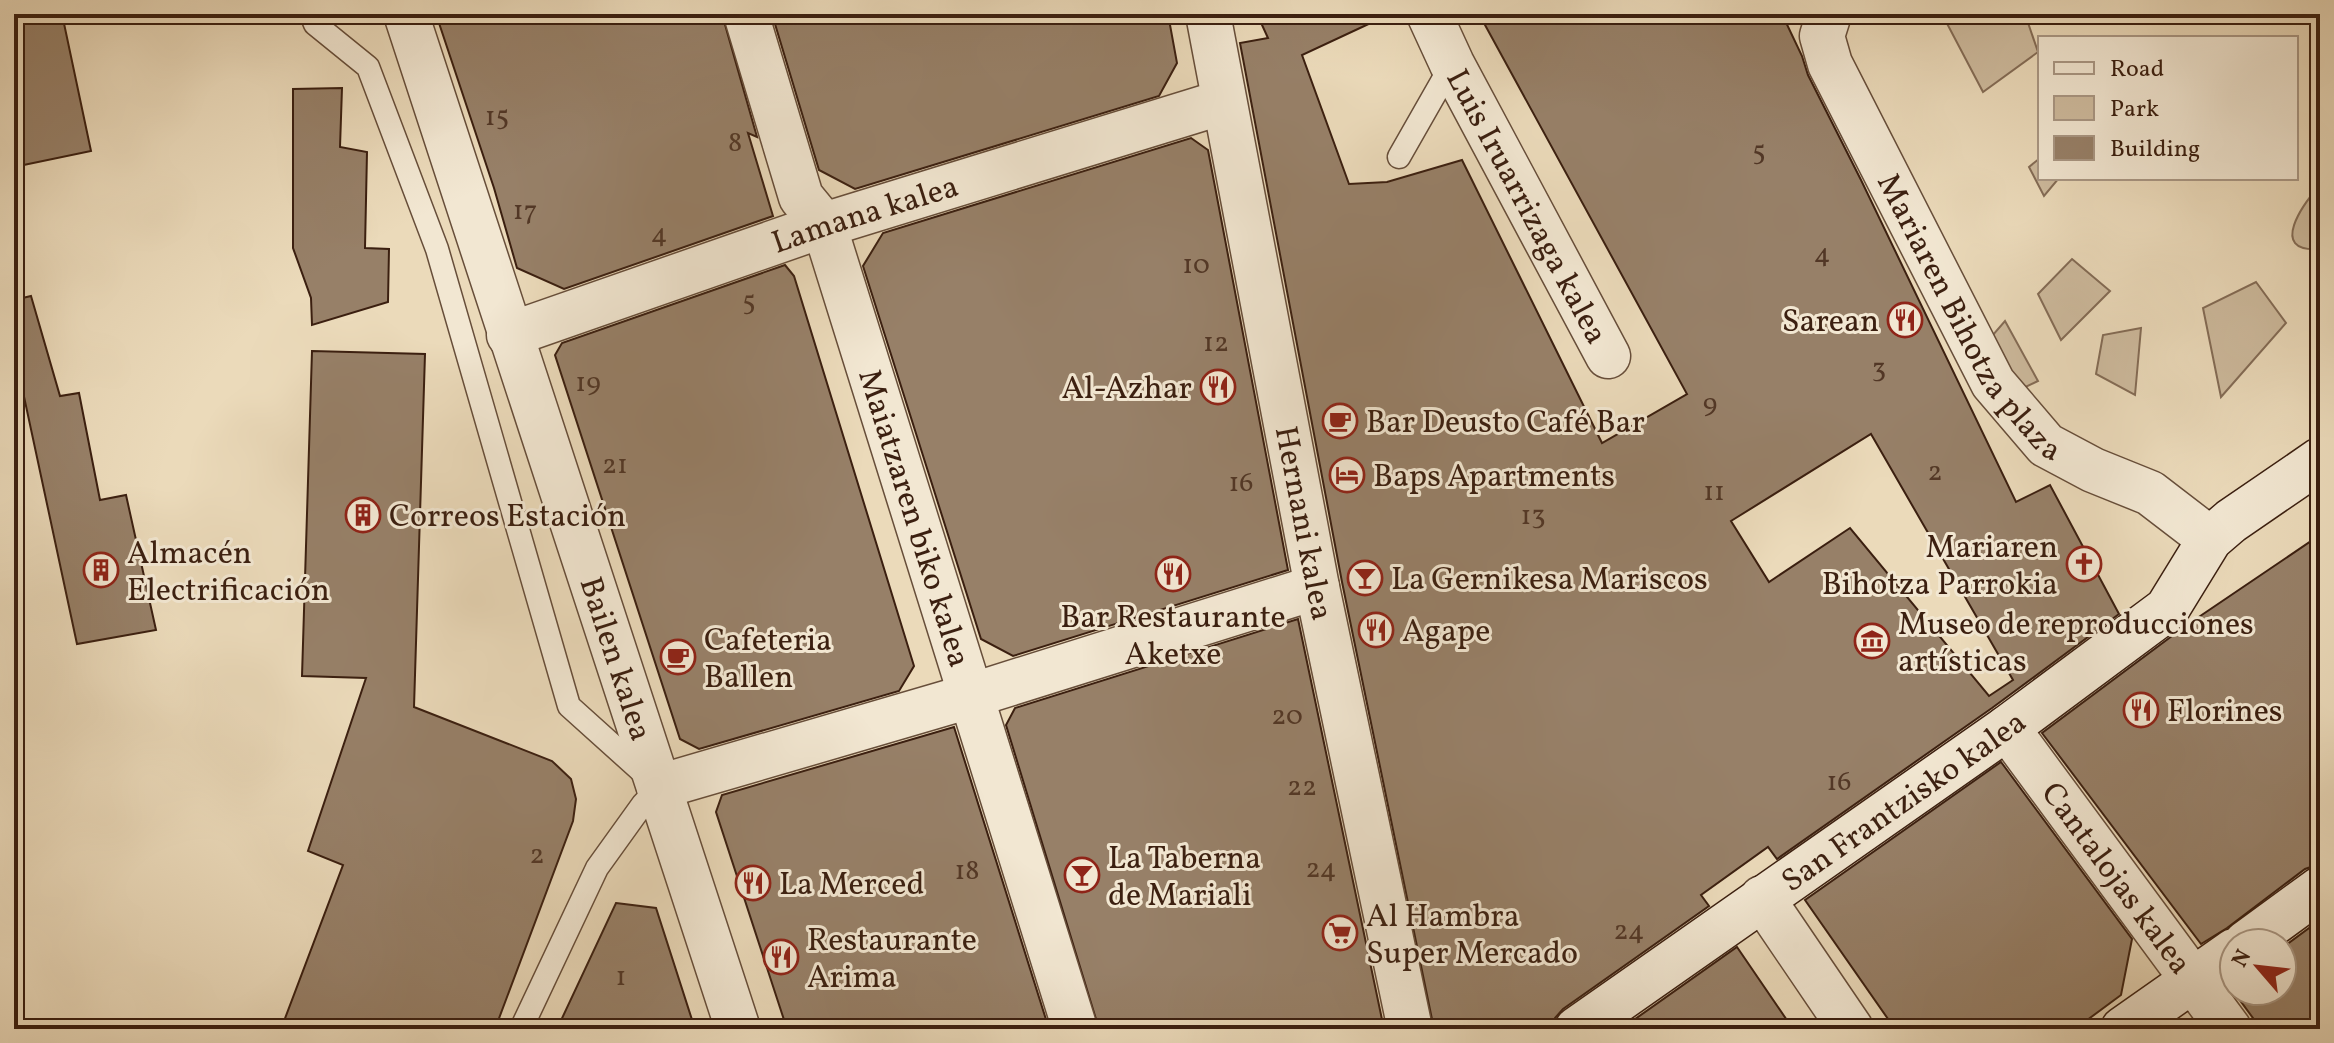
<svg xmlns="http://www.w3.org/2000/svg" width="2334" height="1043" viewBox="0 0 2334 1043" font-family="Vollkorn,serif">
<rect width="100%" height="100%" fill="#ebdaba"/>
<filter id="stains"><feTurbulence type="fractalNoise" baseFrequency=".0025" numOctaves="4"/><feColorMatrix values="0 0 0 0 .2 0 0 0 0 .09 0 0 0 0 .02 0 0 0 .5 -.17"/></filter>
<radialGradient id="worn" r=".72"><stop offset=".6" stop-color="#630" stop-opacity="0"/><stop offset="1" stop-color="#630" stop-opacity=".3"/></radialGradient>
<g fill="#cdba9d" stroke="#846c56" stroke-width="2">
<polygon points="1942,14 2025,14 2038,52 1983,92"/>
<polygon points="2040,158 2040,178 2059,178 2044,196 2029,167"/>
<path d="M 2320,185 L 2320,249 C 2266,253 2305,202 2320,185 Z"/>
<polygon points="2072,259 2110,291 2061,340 2038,294"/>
<polygon points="2256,282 2286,323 2221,397 2203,308"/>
<polygon points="2005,321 2038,381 2015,392 1985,344"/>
<polygon points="2141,328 2135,395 2096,374 2103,335"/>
</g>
<g fill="#978068" stroke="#3b1f10" stroke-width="2" fill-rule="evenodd">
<polygon points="14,14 62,14 91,151 14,167"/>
<polygon points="436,14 722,14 757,137 748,133 773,216 564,289 517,268 494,188"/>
<polygon points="772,14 1168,14 1177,63 1159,96 855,189 819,170"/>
<path d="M 1257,14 L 1390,14 L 1302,55 L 1349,184 L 1387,182 L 1462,160 L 1602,443 L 1687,394 L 1479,14 L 1782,14 L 1802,56 L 1808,75 L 1861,180 L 2016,502 L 2050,485 L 2119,614 L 1992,708 L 1777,859 L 1768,847 L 1701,895 L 1709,906 L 1563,1009 L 1555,1018 L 1552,1029 L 1434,1029 L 1342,582 L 1240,43 L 1268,38 ZM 1871,434 L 2013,680 L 1989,696 L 1850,528 L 1769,582 L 1731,521 Z"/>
<polygon points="342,88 340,147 367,152 365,248 389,249 388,302 312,325 311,298 293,248 293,89"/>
<polygon points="1191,138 1208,150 1288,570 1013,656 981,639 863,266 883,233"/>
<polygon points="785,265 794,276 914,666 899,691 699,749 680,739 555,355 562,343"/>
<polygon points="31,296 60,396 79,393 100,500 126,495 156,630 77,644 14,350 14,300"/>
<polygon points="312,351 425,354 414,707 552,761 571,779 576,799 573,821 495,1029 281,1029 343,865 308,851 366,678 302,676"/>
<polygon points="2320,535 2320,864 2305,869 2227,928 2201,944 2042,733 2184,627"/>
<polygon points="1298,619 1384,1029 1099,1029 1006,725 1015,708"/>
<polygon points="954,727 1049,1029 787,1029 716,812 722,795"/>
<polygon points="2001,762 2132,939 2121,995 2075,1029 1895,1029 1805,900"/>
<polygon points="616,903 656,908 695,1029 557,1029"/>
<polygon points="2320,920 2320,1029 2261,1029 2231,988 2233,987 2231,984 2234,982 2234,991 2282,991 2282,948"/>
<polygon points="1737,947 1793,1029 1621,1029"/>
</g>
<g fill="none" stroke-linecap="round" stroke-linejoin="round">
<g stroke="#674e3a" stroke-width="25">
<g id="lane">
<polyline points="311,14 315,24 368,67 437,249 569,706 659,787 643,804 597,868 521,1029"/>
<polyline points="1399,157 1452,64"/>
</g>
</g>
<g stroke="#674e3a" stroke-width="47">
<g id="street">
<path id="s1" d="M 406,14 L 738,1029"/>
<path id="s2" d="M 746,14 L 801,197 L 824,225 L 1075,1029"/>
<path id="s3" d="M 1208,14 L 1317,587 L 1410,1029"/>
<path id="s4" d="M 1429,14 L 1452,64 L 1608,356"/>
<path id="s5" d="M 1829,14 L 1822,36 L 1830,64 L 1993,383 L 2046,445 L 2093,470 L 2150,493 L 2210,539"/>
<path id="s6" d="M 509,335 L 824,225 L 1223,102"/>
<path id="s7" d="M 2007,728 L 2229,1029"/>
<polyline points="659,787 970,696 1317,587"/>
<polyline points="1762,898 1851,1029"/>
</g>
</g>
<g stroke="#3b1f10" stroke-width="47">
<g id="secondary">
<polyline points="2246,943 2320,889"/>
<path id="s8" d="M 1577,1029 L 2007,728 L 2167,609 L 2210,539 L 2231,521 L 2320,460"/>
<polyline points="2123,1029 2234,951"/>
</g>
</g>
<use href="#lane" stroke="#f2e7d2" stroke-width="22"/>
<use href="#street" stroke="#f2e7d2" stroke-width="44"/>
<use href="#secondary" stroke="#f2e7d2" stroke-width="44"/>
</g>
<defs>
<g id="restaurant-ring" transform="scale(1.8)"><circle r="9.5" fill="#f2e7d2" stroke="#8f2418" stroke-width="1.5"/><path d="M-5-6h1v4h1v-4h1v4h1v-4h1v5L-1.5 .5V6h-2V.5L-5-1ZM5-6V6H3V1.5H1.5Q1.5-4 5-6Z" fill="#8f2418"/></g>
<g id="cafe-ring" transform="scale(1.8)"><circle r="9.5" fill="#f2e7d2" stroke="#8f2418" stroke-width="1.5"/><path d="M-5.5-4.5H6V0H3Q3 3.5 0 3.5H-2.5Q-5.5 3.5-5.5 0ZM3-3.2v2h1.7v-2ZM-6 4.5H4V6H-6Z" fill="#8f2418"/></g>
<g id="hotel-ring" transform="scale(1.8)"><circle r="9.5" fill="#f2e7d2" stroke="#8f2418" stroke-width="1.5"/><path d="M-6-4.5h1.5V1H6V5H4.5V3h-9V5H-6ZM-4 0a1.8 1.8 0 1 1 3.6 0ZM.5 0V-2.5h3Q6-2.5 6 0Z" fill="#8f2418"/></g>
<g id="building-ring" transform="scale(1.8)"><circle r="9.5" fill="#f2e7d2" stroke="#8f2418" stroke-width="1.5"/><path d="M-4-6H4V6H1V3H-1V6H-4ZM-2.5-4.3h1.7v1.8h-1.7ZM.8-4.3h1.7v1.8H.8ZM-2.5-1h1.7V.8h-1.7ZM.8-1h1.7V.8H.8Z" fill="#8f2418"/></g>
<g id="church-ring" transform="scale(1.8)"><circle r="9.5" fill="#f2e7d2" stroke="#8f2418" stroke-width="1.5"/><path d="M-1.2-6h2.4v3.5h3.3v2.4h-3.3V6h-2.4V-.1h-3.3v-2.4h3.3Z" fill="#8f2418"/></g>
<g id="bar-ring" transform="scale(1.8)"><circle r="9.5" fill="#f2e7d2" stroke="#8f2418" stroke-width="1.5"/><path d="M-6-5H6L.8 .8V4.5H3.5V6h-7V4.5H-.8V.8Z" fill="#8f2418"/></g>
<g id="museum-ring" transform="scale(1.8)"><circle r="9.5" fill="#f2e7d2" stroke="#8f2418" stroke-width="1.5"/><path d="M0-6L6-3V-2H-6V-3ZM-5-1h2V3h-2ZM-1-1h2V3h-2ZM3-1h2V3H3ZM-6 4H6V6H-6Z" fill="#8f2418"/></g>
<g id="supermarket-ring" transform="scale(1.8)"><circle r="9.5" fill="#f2e7d2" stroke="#8f2418" stroke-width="1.5"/><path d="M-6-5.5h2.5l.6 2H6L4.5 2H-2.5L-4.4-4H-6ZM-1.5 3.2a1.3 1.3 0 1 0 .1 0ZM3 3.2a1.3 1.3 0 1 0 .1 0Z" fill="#8f2418"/></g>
</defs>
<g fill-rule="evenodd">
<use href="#restaurant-ring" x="1905" y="320"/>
<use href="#restaurant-ring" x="1218" y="387"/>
<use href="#cafe-ring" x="1340" y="421"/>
<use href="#hotel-ring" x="1347" y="475"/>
<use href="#building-ring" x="363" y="515"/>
<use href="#church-ring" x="2084" y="564"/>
<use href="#building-ring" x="101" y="570"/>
<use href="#restaurant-ring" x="1173" y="574"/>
<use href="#bar-ring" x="1365" y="578"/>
<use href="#restaurant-ring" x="1376" y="630"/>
<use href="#museum-ring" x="1872" y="641"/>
<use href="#cafe-ring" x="678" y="657"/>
<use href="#restaurant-ring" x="2141" y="710"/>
<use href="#bar-ring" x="1082" y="875"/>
<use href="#restaurant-ring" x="753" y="883"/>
<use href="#supermarket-ring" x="1340" y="933"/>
<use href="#restaurant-ring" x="781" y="957"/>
</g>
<g text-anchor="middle" stroke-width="6" stroke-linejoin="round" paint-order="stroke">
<g font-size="28" fill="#523726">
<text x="497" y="125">15</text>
<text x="735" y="151">8</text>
<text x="1759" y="160">5</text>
<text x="525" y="219">17</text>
<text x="659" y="242">4</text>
<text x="1822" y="262">4</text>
<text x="1196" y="273">10</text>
<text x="749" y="310">5</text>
<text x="1216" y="351">12</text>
<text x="1879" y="377">3</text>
<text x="588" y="391">19</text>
<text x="1710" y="412">9</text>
<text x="615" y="473">21</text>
<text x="1935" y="480">2</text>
<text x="1241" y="491">16</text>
<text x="1714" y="500">11</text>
<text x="1533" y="524">13</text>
<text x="1287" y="724">20</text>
<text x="1839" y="790">16</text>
<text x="1302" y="795">22</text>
<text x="537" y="863">2</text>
<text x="1321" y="877">24</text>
<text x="967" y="879">18</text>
<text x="1629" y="939">24</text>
<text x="621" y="985">1</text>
</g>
<g font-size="32" fill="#3b1f10" stroke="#f2e7d2">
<text dy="11" stroke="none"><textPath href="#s4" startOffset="216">Luis Iruarrizaga kalea</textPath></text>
<text dy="11" stroke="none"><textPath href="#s6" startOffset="376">Lamana kalea</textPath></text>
<text dy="11" stroke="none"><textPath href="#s5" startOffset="342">Mariaren Bihotza plaza</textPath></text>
<text dy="11" stroke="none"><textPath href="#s2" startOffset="534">Maiatzaren biko kalea</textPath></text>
<text dy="11" stroke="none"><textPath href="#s3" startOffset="518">Hernani kalea</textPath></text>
<text dy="11" stroke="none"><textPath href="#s1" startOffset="678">Bailen kalea</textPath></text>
<text dy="11" stroke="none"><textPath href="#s8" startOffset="398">San Frantzisko kalea</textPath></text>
<text dy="11" stroke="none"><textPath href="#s7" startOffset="186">Cantalojas kalea</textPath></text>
</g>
<g font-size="32" fill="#3b1f10" stroke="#f2e7d2" text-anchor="start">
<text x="1879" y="331" text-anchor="end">Sarean</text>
<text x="1192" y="398" text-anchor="end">Al-Azhar</text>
<text x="1366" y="432">Bar Deusto Café Bar</text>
<text x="1373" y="486">Baps Apartments</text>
<text x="389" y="526">Correos Estación</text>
<text x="2058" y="557" text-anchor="end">Mariaren<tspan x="2058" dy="37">Bihotza Parrokia</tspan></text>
<text x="127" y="563">Almacén<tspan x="127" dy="37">Electrificación</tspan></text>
<text x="1391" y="589">La Gernikesa Mariscos</text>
<text x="1173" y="627" text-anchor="middle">Bar Restaurante<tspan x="1173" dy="37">Aketxe</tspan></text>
<text x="1898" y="634">Museo de reproducciones<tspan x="1898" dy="37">artísticas</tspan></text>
<text x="1402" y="641">Agape</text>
<text x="704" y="650">Cafeteria<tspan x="704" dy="37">Ballen</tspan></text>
<text x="2167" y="721">Florines</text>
<text x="1108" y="868">La Taberna<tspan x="1108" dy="37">de Mariali</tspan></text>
<text x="779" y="894">La Merced</text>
<text x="1366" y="926">Al Hambra<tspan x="1366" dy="37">Super Mercado</tspan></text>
<text x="807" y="950">Restaurante<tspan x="807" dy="37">Arima</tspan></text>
</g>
</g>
<rect width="2334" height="1043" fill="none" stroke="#ebdaba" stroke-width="48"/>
<rect x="16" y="16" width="2302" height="1011" fill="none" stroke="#3b1f10" stroke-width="4"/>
<rect x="24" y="24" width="2286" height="995" fill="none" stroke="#3b1f10" stroke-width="2"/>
<rect x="2038" y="36" width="260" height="144" fill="#f2e7d2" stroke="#a99784" stroke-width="2"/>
<rect x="2054" y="62" width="40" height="12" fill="#f2e7d2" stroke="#a99784" stroke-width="2"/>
<text x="2110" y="76" font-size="24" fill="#3b1f10">Road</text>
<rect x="2054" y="96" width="40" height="24" fill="#cdba9d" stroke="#a99784" stroke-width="2"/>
<text x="2110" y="116" font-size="24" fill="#3b1f10">Park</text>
<rect x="2054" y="136" width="40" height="24" fill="#978068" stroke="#a99784" stroke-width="2"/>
<text x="2110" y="156" font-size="24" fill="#3b1f10">Building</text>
<g transform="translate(2258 967) rotate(298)"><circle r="38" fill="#f2e7d2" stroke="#a99784" stroke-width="2"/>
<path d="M0-6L14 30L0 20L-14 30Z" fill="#8f2418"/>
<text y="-12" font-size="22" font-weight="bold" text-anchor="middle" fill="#3b1f10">N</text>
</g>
<rect width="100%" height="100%" filter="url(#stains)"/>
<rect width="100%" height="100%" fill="url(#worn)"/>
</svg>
